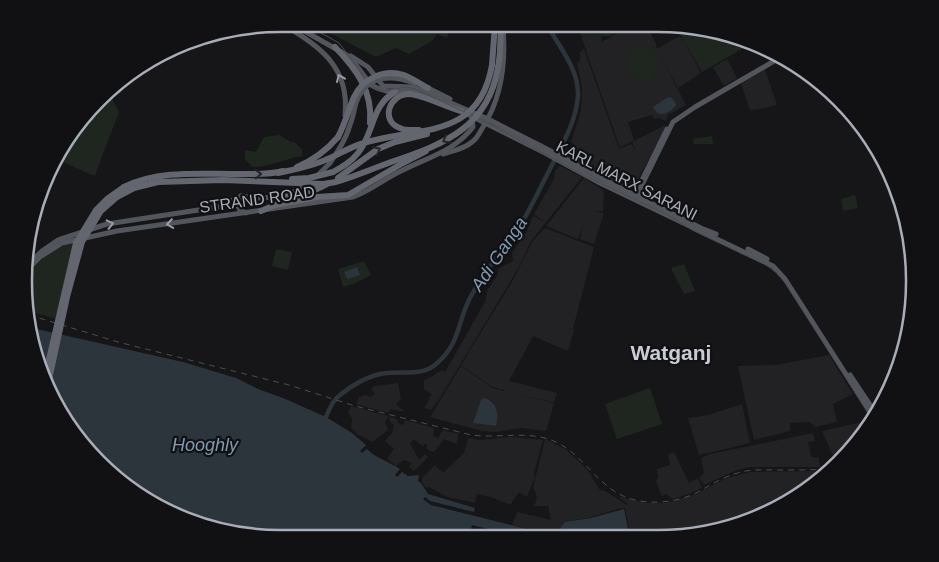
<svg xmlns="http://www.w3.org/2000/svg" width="939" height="562" viewBox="0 0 939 562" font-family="Arial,sans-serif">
<rect width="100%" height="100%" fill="#161618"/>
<g fill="#222225">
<polygon points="632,24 646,24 657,46 656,49 680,36 684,41 701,73 678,88 659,54 686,105 668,115 666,121 659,118 654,119 652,115 628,122 634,140 620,148 581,36 597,33 601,36 602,42"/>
<polygon points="584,49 619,149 631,144 636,151 632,142 665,125 666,128 633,188 629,191 560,158 562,153 567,156 575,149 574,144 571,142 581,111 582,88 577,63 580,61 580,52"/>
<polygon points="727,59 737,78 724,86 713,67"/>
<polygon points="764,67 777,105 761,109 750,110 740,80"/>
<polygon points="560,166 582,177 531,241 519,267 440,398 431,410 424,408 432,394 424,389 424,380 431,377 442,370 445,372 486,300 487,291 498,274 498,269 513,261 512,253 527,231 533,216 544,222 534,214 554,179 555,171"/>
<polygon points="584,178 603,190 604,194 603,211 595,211 604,213 594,244 580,239 583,225 578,239 546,226"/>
<polygon points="545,228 594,247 573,329 564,327 574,330 568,351 533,336 509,381 557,393 554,402 520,395 554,403 546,431 521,428 495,432 482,431 430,417 461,366 492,388 504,391 504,388 503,390 492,387 461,365 513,280 532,242"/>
<polygon points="829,355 853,394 833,404 837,422 815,427 810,422 790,423 790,431 754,440 738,366 776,365"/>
<polygon points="398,383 401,399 396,404 405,412 391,409 388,413 356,404 359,397 365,395 371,397 375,394 371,389 374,386"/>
<polygon points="742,404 750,443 699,455 688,418 708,415"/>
<polygon points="351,406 389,416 385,422 388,430 372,442 357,434 351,427 352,419 348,412"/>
<polygon points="390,417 397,419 398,423 403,425 405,420 434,428 433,436 438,438 443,430 458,434 457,444 444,439 434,452 428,450 426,443 422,446 414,439 410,443 419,460 425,454 428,457 414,471 409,467 412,463 404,460 396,466 387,459 394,449 385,441 392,433 394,425 389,420"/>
<polygon points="871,420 872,424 844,456 833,456 822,431"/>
<polygon points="813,433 815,441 808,442 811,457 819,458 820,467 750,467 737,470 704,485 699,478 704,473 701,458 710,454"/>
<polygon points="511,437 543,440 534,472 535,477 527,497 519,492 510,505 491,497 477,494 475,503 447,497 429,487 426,488 422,483 422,478 435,465 443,473 464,453 468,438 480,440"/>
<polygon points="545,439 565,449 587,469 600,490 605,491 627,505 628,504 620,498 620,497 647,503 665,503 694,495 726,478 751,472 830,471 787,504 740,525 706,524 662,535 660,538 631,538 625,508 621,508 592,517 565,522 561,525 559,536 512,525 517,512 551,520 548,506 534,506 537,499 535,491 533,488"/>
<polygon points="674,452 689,483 698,478 702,488 689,494 672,499 667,494 662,496 660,492 656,481 658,477 657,469 670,465 668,454"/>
</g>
<g fill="#1e261f">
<polygon points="313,24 451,24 447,38 437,34 432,41 409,54 396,48 376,57"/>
<polygon points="579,24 630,24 610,36 601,36 598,33 581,36"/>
<polygon points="678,25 741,37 747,46 702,72 680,34 682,33"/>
<path d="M 643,45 L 647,50 L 654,51 C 659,62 657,68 653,79 L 639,83 C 630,74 624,66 627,53 Z"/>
<polygon points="107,95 110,95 119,112 95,175 92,175 58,160 77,125"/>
<path d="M 279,135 L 291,142 L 294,142 L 302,149 L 302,156 C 285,159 270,167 252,167 L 245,159 L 245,150 L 256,152 L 264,137 Z"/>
<polygon points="712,136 713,144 694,144 693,139"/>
<polygon points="855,195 858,208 843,211 841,199"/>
<polygon points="71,243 74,244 56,319 29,311 24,281 25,275 53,249"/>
<polygon points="276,249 292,252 288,270 272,266"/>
<polygon points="364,261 371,275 356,283 343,287 338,269"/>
<polygon points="684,264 695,291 684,294 671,268"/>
<polygon points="650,388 662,424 617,439 605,404"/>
</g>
<g fill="#2c353c">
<path d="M 668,97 L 672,98 L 676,104 C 673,111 664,116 657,113 L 653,107 Z"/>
<polygon points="357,267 360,275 347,279 344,272"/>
<path d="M 32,328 L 183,362 L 236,378 L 258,389 L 283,398 L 326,417 L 352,433 L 366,445 L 360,451 L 362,453 L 367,449 C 377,459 388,461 400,469 L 395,475 L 397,477 L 402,472 L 408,476 L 419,475 L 418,481 L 421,483 L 428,494 L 475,508 L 474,512 L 430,501 L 425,497 L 423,499 L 431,505 L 559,537 L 561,526 L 565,522 L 591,518 L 624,509 L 630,538 L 524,538 L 472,525 L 471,530 L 475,533 L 476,531 L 489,535 L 488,538 L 264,538 L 198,525 L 138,495 L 77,437 L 37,364 Z"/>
<path d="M 484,398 C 497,402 499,413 496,426 L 473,423 L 481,400 Z"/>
<polygon points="705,525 734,526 675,538 660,538 669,533"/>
</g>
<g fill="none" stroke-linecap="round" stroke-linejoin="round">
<path stroke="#2c353c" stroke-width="4.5" d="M 326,417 C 329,409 333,400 340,395 C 352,385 371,374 387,373 C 404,371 421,376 435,365 C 461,344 457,321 471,296 C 482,277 495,259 507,242 C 511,236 517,230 521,224 C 532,206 541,186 551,167 C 562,145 576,122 578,96 C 579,68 559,48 547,24"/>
<g stroke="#53555c" stroke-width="5">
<path d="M 282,24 C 319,45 350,67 345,115"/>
<polyline points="292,24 350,57 371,85 377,88 390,92 410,90 425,95"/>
<polyline points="351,56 368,67 383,86 414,87 488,119"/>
<polyline points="428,88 450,99"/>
<polyline points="465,113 545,153 600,183 773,266 785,279 874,418"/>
<polyline points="486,118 541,146 542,148"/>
<path d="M 443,154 C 453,151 464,149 472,142 C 477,139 480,132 483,127 C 502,97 506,62 503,27"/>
<polyline points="318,175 330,163"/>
<polyline points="640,184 667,129"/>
<polyline points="289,195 309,182"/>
<polyline points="241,196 238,206 240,210 246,213"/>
<polyline points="639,201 638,193 673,122 695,107 781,57"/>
<polyline points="748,249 767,259"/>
<polyline points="26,266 42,251 58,240 107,224 218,207 241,196 257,198 281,197"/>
<path d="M 25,272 L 40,257 L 62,243 L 117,231 L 353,197 C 370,191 384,179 401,171 C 426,158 455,151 473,127 L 472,118"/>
<polyline points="850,375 876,414"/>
</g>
<g stroke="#63666e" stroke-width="6">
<path d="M 335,47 C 356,69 373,91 370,123"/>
<polyline points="492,65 495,24"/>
<path d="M 419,130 C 413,130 405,131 400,128 C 380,121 389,94 409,94 C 424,95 445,107 461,111"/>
<path d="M 297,167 C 314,160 326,151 338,137"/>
<path d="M 333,172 C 342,167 351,162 358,153 C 374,134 371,105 395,92"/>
<path d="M 124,187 C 158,170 200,174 237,174 C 252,174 268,175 283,171"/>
<path d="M 278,197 C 297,197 312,193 329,183"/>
<polyline points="261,211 275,205 317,197 348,195 403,163 426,151"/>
</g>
<g stroke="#4a4c52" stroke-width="1">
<polyline points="305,24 339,43 371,86 382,91 406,87 415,89 482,120 585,176 666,214 694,231 766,265 777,273 786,284 873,421"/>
<polyline points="636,191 639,184"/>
<polyline points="843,450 851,448"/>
</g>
<path stroke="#4a4c52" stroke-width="1" stroke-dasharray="6 5" stroke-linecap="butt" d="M 29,315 L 118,342 L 289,385 L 355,406 L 471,435 C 501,439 530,429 558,443 C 589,459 601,495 640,501 C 658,504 680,501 696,493 C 711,485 724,476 741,472 C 753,469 766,470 779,470 C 796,470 814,470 832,469"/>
<g stroke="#53555c" stroke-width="5">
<polyline points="541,146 616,186 701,228 716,234"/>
<path d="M 330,163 C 338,151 346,139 350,125 C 353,118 354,110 356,103 C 366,75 391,74 414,83"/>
</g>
<g stroke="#63666e" stroke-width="6">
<path d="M 338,137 C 345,124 348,111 354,97 C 363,78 384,69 404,75 C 412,78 420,84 428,88"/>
<path d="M 278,173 C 293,170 308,167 323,161 C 337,156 349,147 364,143 C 420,126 479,140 492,65"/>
<polyline points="338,178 378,149 395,142 427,134"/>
<polyline points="292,179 309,178 333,172"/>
<polyline points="45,377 76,243 96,210 107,199 124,187"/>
<path d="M 48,384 L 67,297 L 82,242 L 101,211 L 117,197 L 134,188 L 158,182 L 223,180 L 323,184 L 336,182 C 356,176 374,168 394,161 C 445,144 489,126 498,67 C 501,53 500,39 501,25"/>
</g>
</g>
<defs><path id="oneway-chevron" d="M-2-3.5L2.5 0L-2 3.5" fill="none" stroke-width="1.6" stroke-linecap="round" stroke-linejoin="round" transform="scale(1.25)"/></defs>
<g stroke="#979ba6">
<use href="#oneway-chevron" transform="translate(340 78) rotate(-113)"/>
<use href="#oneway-chevron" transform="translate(110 224) rotate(-13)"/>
<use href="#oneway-chevron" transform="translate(170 224) rotate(172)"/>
</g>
<g stroke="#26262a">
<use href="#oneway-chevron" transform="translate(446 140) rotate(150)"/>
<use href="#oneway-chevron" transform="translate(377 150) rotate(-29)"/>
<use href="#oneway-chevron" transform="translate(258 174) rotate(-2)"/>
</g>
<g text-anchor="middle" stroke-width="4.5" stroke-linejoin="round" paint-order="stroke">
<g font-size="16" fill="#a8adb8" stroke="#111113">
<text transform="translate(627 180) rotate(27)" y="6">KARL MARX SARANI</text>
<text transform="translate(257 199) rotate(-8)" y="6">STRAND ROAD</text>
</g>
<g font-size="18" font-style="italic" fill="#7f9bb3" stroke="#111113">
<text transform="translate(499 254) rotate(-56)" y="6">Adi Ganga</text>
<text x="205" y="451">Hooghly</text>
</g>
<g font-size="21" font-weight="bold" fill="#c9ccd4" stroke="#111113">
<text x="671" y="360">Watganj</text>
</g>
</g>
<path d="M0 0H939V562H0ZM280 32H658A248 248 0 0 1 906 280V282A248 248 0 0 1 658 530H280A248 248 0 0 1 32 282V280A248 248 0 0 1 280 32Z" fill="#111113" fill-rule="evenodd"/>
<path fill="none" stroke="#a8adb8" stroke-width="2.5" d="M280 32H658A248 248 0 0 1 906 280V282A248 248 0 0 1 658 530H280A248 248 0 0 1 32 282V280A248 248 0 0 1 280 32Z"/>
</svg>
